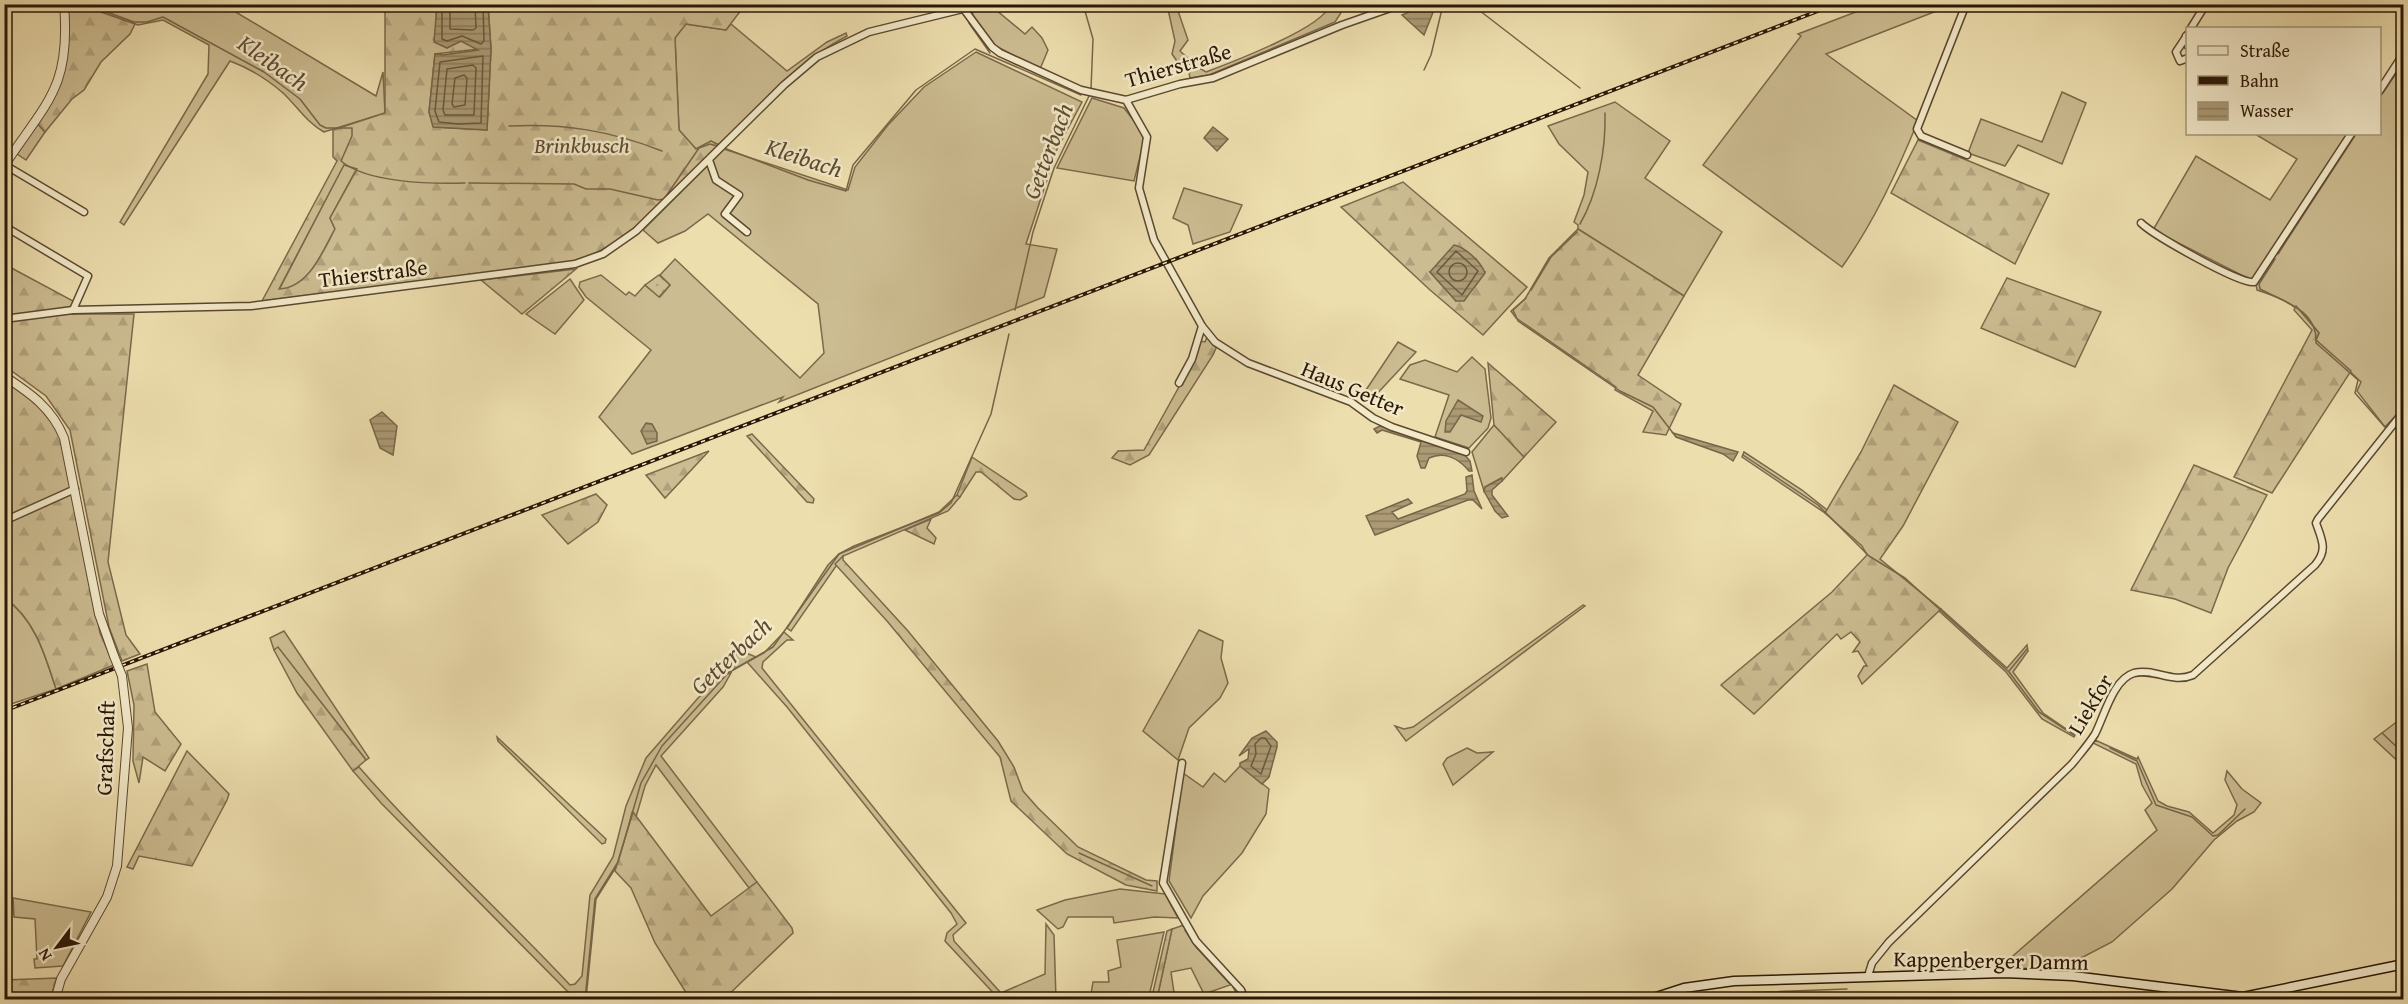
<svg xmlns="http://www.w3.org/2000/svg" width="2408" height="1004" viewBox="0 0 2408 1004" font-family="'Gentium Book Plus',serif">
<defs>
<pattern id="forest-firs" width="22" height="20" patternUnits="userSpaceOnUse" patternTransform="scale(1.5)"><rect width="22" height="20" fill="#ccbc91"/><path d="M5 1l3.5 6h-7zM16 11l3.5 6h-7z" fill="#afa17b"/></pattern>
<pattern id="park-dots" width="8" height="8" patternUnits="userSpaceOnUse" patternTransform="scale(1.5)"><rect width="8" height="8" fill="#ccbc91"/><path d="M2 2h.1M6 6h.1" fill="none" stroke="#afa17b" stroke-width="1.8" stroke-linecap="round"/></pattern>
<pattern id="water-rules" width="6" height="5" patternUnits="userSpaceOnUse" patternTransform="scale(1.5)"><rect width="6" height="5" fill="#ab9a74"/><path d="M0 2.5h6" fill="none" stroke="#8b7d5d"/></pattern>
</defs>
<rect width="100%" height="100%" fill="#eddeae"/>
<filter id="stains"><feTurbulence type="fractalNoise" baseFrequency=".00333" numOctaves="4"/><feColorMatrix values="0 0 0 0 .2 0 0 0 0 .09 0 0 0 0 .02 0 0 0 .5 -.17"/></filter>
<radialGradient id="worn" r=".72"><stop offset=".6" stop-color="#630" stop-opacity="0"/><stop offset="1" stop-color="#630" stop-opacity=".3"/></radialGradient>
<g fill="#ccbc91" stroke="#7b694a" stroke-width="1.5">
<path d="M 81,5 L 224,5 L 376,96 L 383,72 L 385,113 L 324,132 C 307,123 297,106 283,93 C 268,80 249,68 230,61 L 124,225 L 120,222 L 208,74 L 209,45 L 163,20 L 138,25 Z"/>
<polygon points="977,5 990,5 1025,34 1032,27 1042,38 1048,50 1040,69 994,45 972,14"/>
<polygon points="1167,5 1176,5 1188,40 1180,51 1192,62 1186,67 1181,67 1172,54 1175,41"/>
<path d="M 1329,5 L 1346,5 L 1335,22 L 1209,75 L 1190,78 L 1189,73 L 1196,66 L 1206,72 C 1230,63 1327,26 1329,5 Z"/>
<path d="M 1874,5 L 1952,5 L 1826,54 L 1918,121 C 1897,172 1874,222 1842,267 L 1703,165 L 1801,36 L 1798,34 Z"/>
<path d="M 685,24 L 726,30 L 731,24 L 787,71 L 827,42 L 846,33 L 847,36 C 795,63 760,105 719,145 L 711,141 L 696,149 L 679,130 L 675,38 Z"/>
<polygon points="976,52 1082,102 1057,149 1026,244 1057,249 1044,297 779,402 783,397 632,454 599,417 651,350 586,297 579,287 580,282 601,275 626,295 629,292 635,296 645,285 660,297 670,285 660,275 675,259 800,378 824,353 818,304 708,214 685,231 658,243 643,230 724,149 848,190 855,167 888,125 924,87"/>
<path d="M 2403,57 L 2403,408 L 2385,427 L 2357,391 L 2361,382 L 2316,340 L 2319,333 C 2299,307 2288,300 2257,290 L 2256,284 L 2354,134 L 2380,134 L 2380,94 Z"/>
<polygon points="2062,92 2086,103 2062,164 2018,145 2005,166 1968,153 1981,119 2042,142"/>
<polygon points="1092,98 1124,108 1142,131 1144,141 1134,181 1057,168"/>
<polygon points="1615,102 1670,141 1645,178 1722,232 1684,296 1578,229 1578,225 1574,222 1584,195 1588,172 1559,144 1548,126"/>
<polygon points="37,123 45,132 26,160 17,154"/>
<polygon points="2255,134 2348,134 2253,281 2153,230 2196,156 2270,200 2297,159"/>
<path d="M 344,164 L 357,168 L 330,218 L 335,229 C 322,252 309,288 279,290 Z"/>
<polygon points="1184,188 1242,205 1230,232 1193,244 1188,225 1173,218"/>
<polygon points="570,279 584,300 555,334 526,314"/>
<polygon points="1398,342 1416,352 1373,398 1360,399"/>
<polygon points="1472,357 1485,369 1491,418 1488,428 1469,448 1435,437 1449,395 1400,379 1410,365 1425,360 1457,372"/>
<polygon points="1494,425 1524,457 1502,481 1501,478 1485,487 1484,491 1472,452"/>
<polygon points="1744,452 1802,490 1827,510 1825,513 1742,457"/>
<polygon points="957,495 960,497 948,511 843,556 791,631 787,628 828,565 839,554 939,512"/>
<path d="M 4,598 C 35,619 45,655 56,689 L 5,706 Z"/>
<polygon points="1583,605 1585,606 1406,741 1395,726 1404,729 1413,727"/>
<polygon points="1941,609 2007,668 2027,645 2028,651 2013,672 2043,713 2075,735 2074,737 2042,719 2006,672 1939,611"/>
<polygon points="1199,630 1223,641 1221,658 1228,683 1220,698 1189,728 1178,760 1143,731"/>
<polygon points="284,631 369,758 366,760 278,648 274,650 270,638"/>
<polygon points="784,632 793,640 787,640 763,662 762,668 966,923 953,935 954,941 1001,993 1045,974 1046,924 1054,935 1056,999 999,999 945,941 947,933 957,924 951,913 787,707 747,662 764,653"/>
<path d="M 731,673 L 723,687 L 661,756 L 757,882 L 749,888 L 656,765 L 645,786 L 636,817 L 632,813 L 620,861 L 596,899 L 586,999 L 575,999 L 381,803 L 353,771 L 359,767 C 425,843 501,911 570,985 L 575,984 L 582,976 L 590,895 L 613,857 L 626,806 L 646,758 L 698,698 L 723,675 Z"/>
<polygon points="2403,717 2403,753 2382,733"/>
<polygon points="497,737 606,839 605,843 602,844 498,741"/>
<polygon points="2095,740 2137,759 2138,757 2158,801 2167,806 2189,812 2213,833 2234,815 2237,805 2225,780 2227,771 2242,789 2261,803 2254,812 2237,821 2214,840 2172,889 2112,942 2060,969 2007,968 2007,961 2157,830 2145,810 2152,803 2142,785 2136,764 2093,743"/>
<polygon points="1467,748 1477,753 1493,752 1453,785 1443,764 1447,758"/>
<polygon points="1240,766 1269,789 1266,814 1242,853 1203,896 1191,918 1169,881 1183,773 1203,787 1214,773 1225,782"/>
<polygon points="1120,889 1165,894 1178,918 1154,917 1114,923 1113,917 1068,917 1063,927 1058,929 1037,910 1065,900"/>
<polygon points="13,898 91,912 63,966 35,968 34,959 37,959 35,919 14,917"/>
<polygon points="1184,925 1196,946 1233,984 1204,994 1191,968 1171,972 1175,999 1134,999 1133,997 1090,1000 1093,982 1109,982 1108,971 1121,967 1117,940 1164,932 1150,992 1158,994 1172,929"/>
</g>
<g fill="url(#forest-firs)" stroke="#7b694a" stroke-width="1.5" fill-rule="evenodd">
<path d="M 67,5 L 81,5 L 135,24 L 130,34 L 101,62 L 84,90 L 72,99 L 45,132 L 37,123 C 69,79 69,57 67,5 Z"/>
<path d="M 385,5 L 437,5 L 435,42 L 447,48 L 461,41 L 479,49 L 435,54 L 429,112 L 434,127 L 487,130 L 491,49 L 488,5 L 745,5 L 726,30 L 686,24 L 675,38 L 679,130 L 696,149 L 711,141 L 719,145 C 675,190 635,240 575,262 L 262,301 L 337,161 L 333,157 L 333,130 L 385,113 ZM 344,165 L 357,169 L 330,218 L 335,229 C 323,251 309,288 279,289 Z"/>
<polygon points="1918,140 2049,194 2015,264 1891,193"/>
<path d="M 1403,182 L 1527,287 L 1483,335 L 1430,290 L 1341,207 ZM 1430,272 L 1485,272 L 1471,291 L 1456,301 Z"/>
<polygon points="1578,229 1684,296 1638,375 1681,404 1666,435 1643,432 1653,411 1615,390 1616,387 1516,318 1511,311 1525,299 1549,258"/>
<polygon points="4,264 75,302 73,308 5,317"/>
<polygon points="576,269 522,314 481,280"/>
<polygon points="2007,278 2101,312 2075,367 1981,328"/>
<polygon points="2296,306 2319,333 2316,340 2351,371 2272,493 2234,477 2312,330 2294,310"/>
<polygon points="49,314 134,314 108,562 126,635 140,654 122,661 109,627 70,430 46,396 5,366 5,321"/>
<polygon points="1207,337 1216,348 1213,355 1149,455 1130,465 1112,458 1118,451 1144,450 1180,385 1200,341 1205,342"/>
<polygon points="1488,363 1556,422 1524,457 1494,425"/>
<path d="M 5,379 L 42,406 L 62,437 L 100,633 L 114,665 L 56,689 C 45,655 35,619 5,598 Z"/>
<polygon points="1894,385 1958,422 1903,526 1880,559 1941,609 1862,684 1858,676 1864,666 1867,666 1858,651 1853,652 1860,642 1851,632 1841,639 1837,634 1754,714 1721,685 1832,592 1867,555 1862,546 1825,513 1861,452"/>
<polygon points="752,434 814,499 813,503 807,502 747,436"/>
<polygon points="709,451 665,498 646,475"/>
<polygon points="972,457 1026,493 1027,496 1020,500 1014,499 981,472 976,472 960,497 957,495"/>
<polygon points="2194,465 2267,495 2228,568 2211,613 2175,599 2131,590"/>
<polygon points="596,494 607,505 598,522 568,544 542,515"/>
<polygon points="931,519 927,528 936,538 934,544 905,530"/>
<polygon points="843,556 843,560 908,631 998,741 1014,767 1023,791 1038,808 1078,847 1146,880 1157,881 1157,891 1126,885 1067,854 1011,801 1000,757 887,621 835,564"/>
<polygon points="278,647 366,760 353,771 297,693 274,650"/>
<polygon points="742,651 756,657 722,676 718,669 719,664"/>
<polygon points="147,664 155,712 181,744 165,771 143,757 139,783 133,761 134,705 127,671"/>
<polygon points="2382,733 2403,753 2403,766 2374,739"/>
<polygon points="187,751 229,794 227,800 192,866 139,856 133,869 127,867"/>
<polygon points="633,812 711,916 757,882 792,928 793,933 724,999 690,999 655,943 631,888 615,871"/>
<polygon points="1172,929 1158,994 1153,992 1167,931"/>
<polygon points="57,978 50,999 5,999 5,980"/>
</g>
<polygon fill="url(#park-dots)" stroke="#7b694a" stroke-width="1.5" points="659,275 670,285 659,297 645,285"/>
<g fill="url(#water-rules)" stroke="#776547" stroke-width="1.5">
<polygon points="1427,4 1436,5 1424,35 1402,15"/>
<polygon points="437,5 488,5 491,49 487,130 433,127 429,112 435,54 443,55 478,50 461,41 447,48 434,42"/>
<polygon points="1213,127 1228,139 1217,151 1204,138"/>
<path d="M 1454,245 C 1465,247 1481,262 1485,273 L 1464,301 L 1456,301 L 1430,272 Z"/>
<polygon points="1458,400 1483,416 1481,422 1461,415 1450,432 1445,432 1446,421"/>
<polygon points="382,412 397,426 393,455 380,448 370,420"/>
<polygon points="646,423 652,424 657,433 657,441 647,444 641,431"/>
<path d="M 1380,426 L 1464,454 L 1470,461 L 1472,471 L 1469,471 C 1459,459 1445,451 1429,458 L 1425,468 L 1421,468 L 1417,456 L 1421,442 L 1382,430 L 1377,433 L 1374,429 Z"/>
<polygon points="1673,433 1738,452 1733,461 1723,454 1676,437"/>
<polygon points="1472,475 1474,491 1482,509 1473,500 1468,500 1375,535 1366,516 1408,499 1412,503 1392,512 1398,519 1465,494 1467,491 1466,477"/>
<polygon points="1502,478 1502,481 1492,490 1492,495 1508,516 1502,518 1495,511 1484,491 1485,487"/>
<polygon points="1266,731 1277,742 1277,747 1269,777 1262,784 1240,766 1240,763 1248,759 1249,749 1239,756 1252,738"/>
</g>
<g fill="none" stroke-linecap="round" stroke-linejoin="round">
<g stroke="#6a583c" stroke-width="1.5">
<polyline points="442,4 442,39 447,41 462,36 481,44 484,41 483,4"/>
<polyline points="450,4 450,29 473,30 476,28 475,4"/>
<polygon points="483,56 481,123 458,124 439,122 435,111 440,62"/>
<polygon points="473,65 476,68 474,115 445,115 443,110 447,69"/>
<polygon points="464,75 467,78 465,105 454,107 452,104 455,78"/>
<polygon points="1456,251 1478,271 1462,295 1437,272"/>
<circle cx="1458" cy="272" r="9"/>
<polygon points="1261,738 1265,738 1271,746 1261,774 1251,766 1256,754 1255,744"/>
</g>
<g stroke="#776547" stroke-width="1.5">
<path d="M 85,4 L 134,22 L 147,22 L 163,17 L 264,72 L 300,99 L 320,125 L 326,128 L 352,128 L 352,136 L 341,161 C 367,183 431,184 465,183"/>
<polyline points="1083,4 1093,39 1091,89"/>
<polyline points="1471,4 1580,88"/>
<polyline points="972,15 975,4"/>
<polyline points="969,23 990,53"/>
<polyline points="1424,70 1431,55 1442,9 1445,6"/>
<polyline points="2380,97 2404,62"/>
<path d="M 509,126 C 564,123 611,131 662,151"/>
<polyline points="724,148 808,180 846,191 853,165 916,90 975,49 1081,95"/>
<polyline points="469,183 574,184 586,189 610,189 658,200 664,199 699,148 710,144 720,147"/>
<path d="M 1580,224 C 1598,193 1606,149 1605,113"/>
<polyline points="2278,254 2356,134"/>
<path d="M 2275,259 L 2259,284 L 2260,289 C 2283,301 2318,310 2316,343 L 2358,380 L 2355,393 L 2384,426"/>
<polyline points="1531,290 1551,257 1577,232"/>
<polyline points="1526,298 1513,310 1518,321 1620,391 1653,407 1673,433"/>
<polyline points="1015,310 1033,232 1054,168 1090,94"/>
<polyline points="1743,455 1818,505 1869,556 1905,578 2009,672 2039,712 2074,735"/>
<polyline points="2009,671 2027,649"/>
<polyline points="2110,748 2137,761 2156,805 2192,817 2213,836 2218,835 2245,809"/>
<polyline points="1079,853 1152,886"/>
<polyline points="1166,895 1178,915"/>
<polyline points="1185,930 1196,947 1229,983"/>
<polyline points="1233,987 1240,1000"/>
<polyline points="585,1000 595,899 618,862 641,783 662,746 728,673 773,647 839,554 854,546 939,513 951,503 991,414 1009,334"/>
<polyline points="1694,1000 1715,994 1847,989"/>
</g>
<g stroke="#5b482e" stroke-width="9">
<g id="minor">
<polyline points="960,4 992,47 1000,53 1081,90 1126,100 1180,84 1213,78 1342,25 1402,4"/>
<polyline points="1451,4 1453,7"/>
<polyline points="1966,4 1917,129 1921,136 1967,155"/>
<polyline points="2191,28 2206,4"/>
<polyline points="2188,34 2176,52 2180,61 2188,58"/>
<polyline points="2186,36 2188,46"/>
<polyline points="2380,90 2404,53"/>
<polyline points="1126,100 1147,137 1139,188 1154,240 1202,326 1215,342 1248,363 1351,402 1373,418 1392,427 1466,452"/>
<polyline points="709,160 716,180 739,195 725,214 747,232"/>
<polyline points="5,165 84,212"/>
<path d="M 2141,223 C 2153,235 2241,285 2254,282 L 2351,134"/>
<polyline points="4,226 88,276 73,310"/>
<polyline points="4,319 73,310 251,306 575,264 603,254 636,231 784,85 817,57 869,32 963,9"/>
<polyline points="1179,383 1192,359 1202,326"/>
<polyline points="4,521 75,489"/>
<polyline points="1182,763 1163,883 1196,941 1241,990 1245,1000"/>
<path d="M 1868,976 L 1872,963 L 1889,942 L 2072,764 C 2080,754 2088,745 2095,734 C 2104,717 2113,679 2134,673 C 2155,668 2172,684 2193,675 L 2315,565 C 2328,550 2322,540 2316,523 L 2318,519 L 2404,411"/>
</g>
</g>
<g stroke="#5b482e" stroke-width="10">
<g id="tertiary">
<path d="M 4,166 C 47,101 71,88 64,4"/>
<path d="M 4,376 C 30,393 52,408 64,438 L 99,614 L 114,656"/>
<polyline points="55,1000 61,979 107,897 117,866 128,728 122,676"/>
</g>
</g>
<g stroke="#2a1604" stroke-width="11">
<polyline id="secondary" points="1647,1000 1684,988 1734,981 2004,973 2073,976 2243,997 2404,964"/>
</g>
<use href="#minor" stroke="#f3eaca" stroke-width="6"/>
<use href="#tertiary" stroke="#f3eaca" stroke-width="8"/>
<use href="#secondary" stroke="#f3eaca" stroke-width="8"/>
<g stroke="#2a1604" stroke-width="4">
<polyline id="rail" points="4,711 1836,4"/>
</g>
<use href="#rail" stroke="#f3eaca" stroke-width="1.5" stroke-dasharray="4.5" stroke-linecap="butt"/>
<g stroke="#5b482e" stroke-width="10" stroke-linecap="butt">
<polyline id="tertiary-bridge" points="114,656 122,676"/>
</g>
<use href="#tertiary-bridge" stroke="#f3eaca" stroke-width="8"/>
</g>
<g text-anchor="middle" stroke-width="5" stroke-linejoin="round" paint-order="stroke">
<g font-size="22" fill="#2a1604" stroke="#f3eaca">
<text transform="translate(1178 65) rotate(-16)" y="8">Thierstraße</text>
<text transform="translate(373 273) rotate(-7)" y="8">Thierstraße</text>
<text transform="translate(1353 388) rotate(23)" y="8">Haus Getter</text>
<text transform="translate(2090 704) rotate(-59)" y="8">Liekfor</text>
<text transform="translate(105 748) rotate(-88)" y="8">Grafschaft</text>
<text transform="translate(1991 960) rotate(1)" y="8">Kappenberger Damm</text>
</g>
<g font-size="22" font-style="italic" fill="#5b482e" stroke="#f3eaca">
<text x="582" y="153">Brinkbusch</text>
</g>
<g font-size="24" font-style="italic" fill="#5e4b31" stroke="#f3eaca">
<text transform="translate(273 63) rotate(35)" y="8">Kleibach</text>
<text transform="translate(1048 151) rotate(-69)" y="8">Getterbach</text>
<text transform="translate(804 158) rotate(18)" y="8">Kleibach</text>
<text transform="translate(731 656) rotate(-43)" y="8">Getterbach</text>
</g>
</g>
<rect width="2408" height="1004" fill="none" stroke="#eddeae" stroke-width="24"/>
<rect x="6" y="6" width="2396" height="992" fill="none" stroke="#2a1604" stroke-width="3"/>
<rect x="12" y="12" width="2384" height="980" fill="none" stroke="#2a1604" stroke-width="1.5"/>
<rect x="2186" y="27" width="195" height="108" fill="#f3eaca" stroke="#a3957b" stroke-width="1.5"/>
<rect x="2198" y="46" width="30" height="9" fill="#f3eaca" stroke="#a3957b" stroke-width="1.5"/>
<text x="2240" y="57" font-size="18" fill="#2a1604">Straße</text>
<rect x="2198" y="76" width="30" height="9" fill="#2a1604" stroke="#a3957b" stroke-width="1.5"/>
<text x="2240" y="87" font-size="18" fill="#2a1604">Bahn</text>
<rect x="2198" y="102" width="30" height="18" fill="url(#water-rules)" stroke="#a3957b" stroke-width="1.5"/>
<text x="2240" y="117" font-size="18" fill="#2a1604">Wasser</text>
<g transform="translate(57 947) rotate(238)" stroke="#f3eaca" stroke-width="4.5" paint-order="stroke">
<path d="M0-4.5L10 22L0 15L-10 22Z" fill="#2a1604"/>
<text y="-9" font-size="16" font-weight="bold" text-anchor="middle" fill="#2a1604">N</text>
</g>
<rect width="100%" height="100%" filter="url(#stains)"/>
<rect width="100%" height="100%" fill="url(#worn)"/>
</svg>
